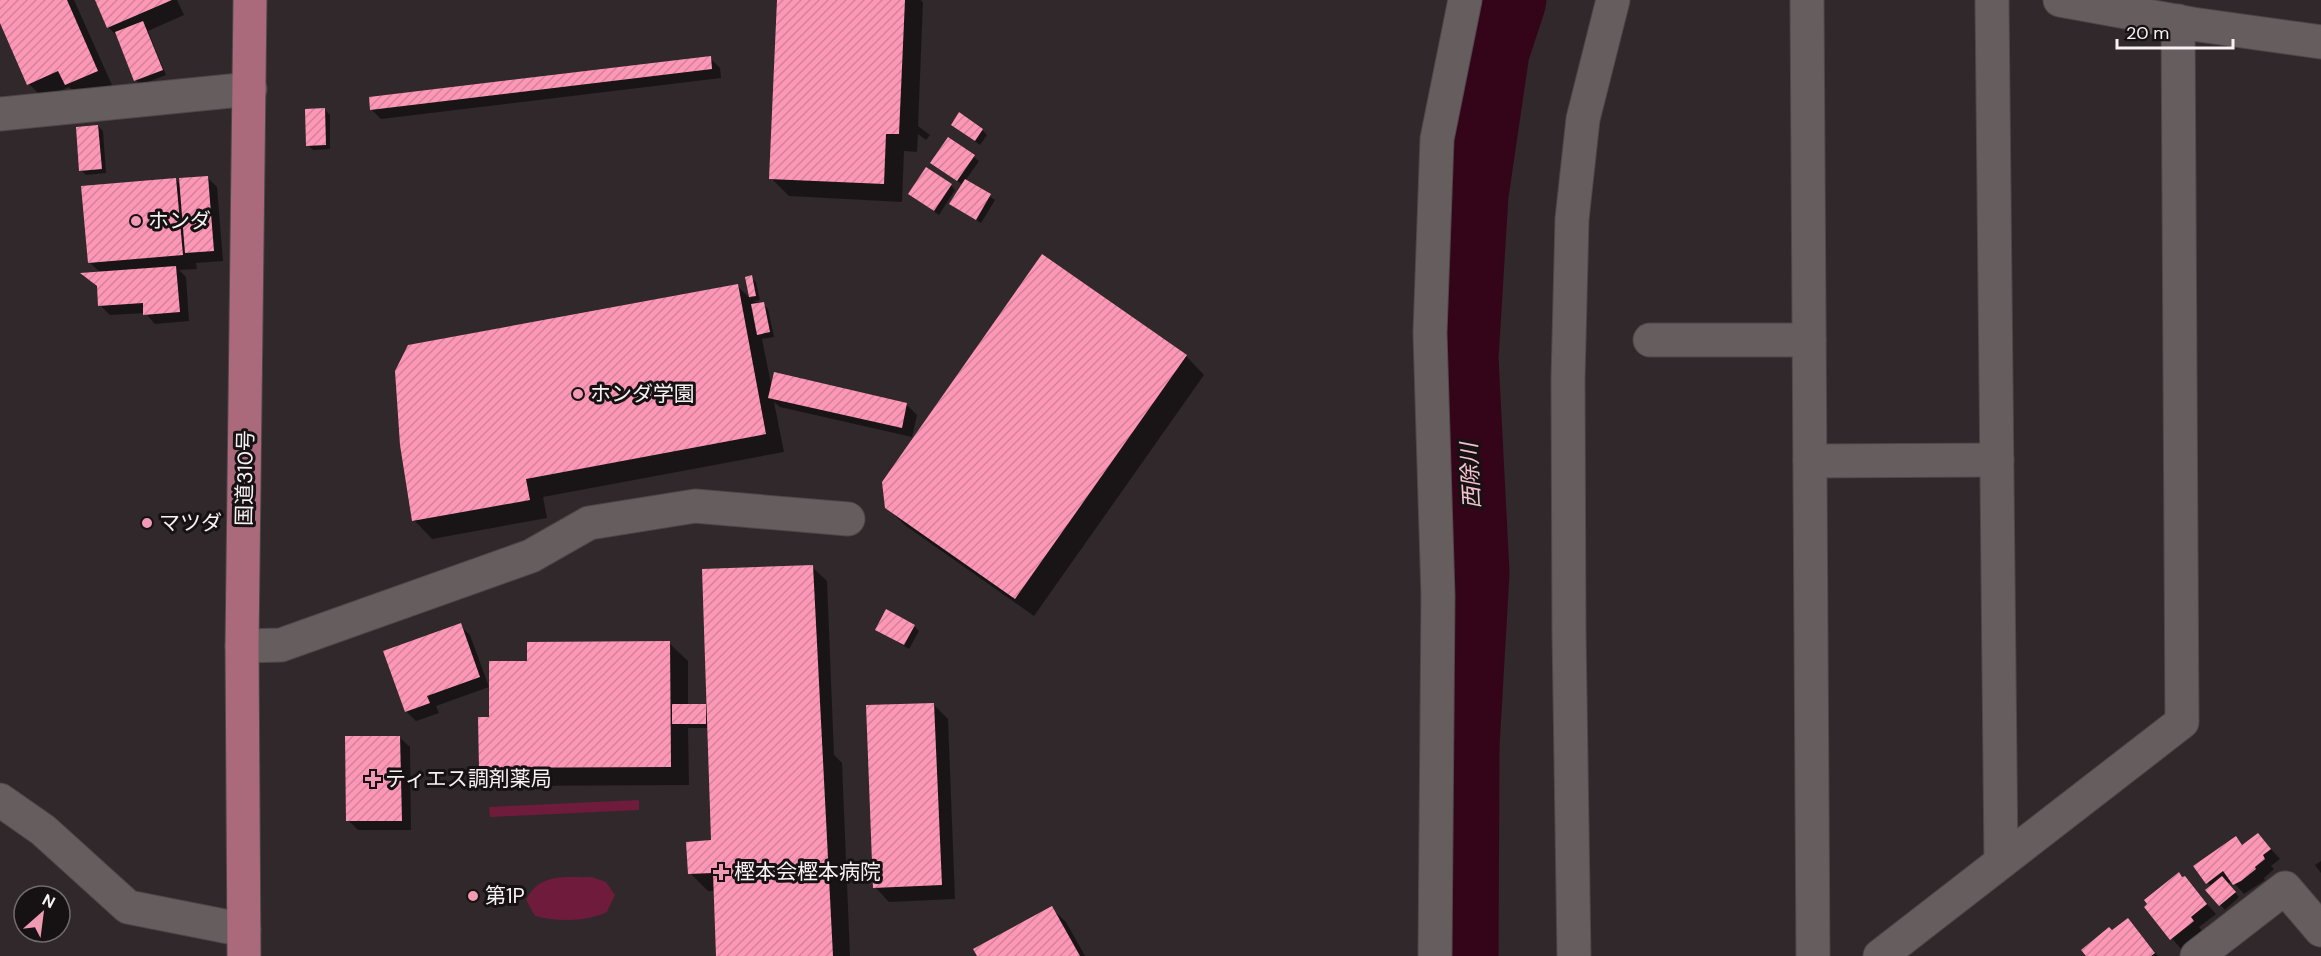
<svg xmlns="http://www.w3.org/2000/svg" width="2321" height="956" viewBox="0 0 2321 956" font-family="'DM Sans','Noto Sans JP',sans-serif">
<defs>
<pattern id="building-hatch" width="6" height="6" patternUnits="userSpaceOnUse" patternTransform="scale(1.5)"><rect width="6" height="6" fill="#fe97b6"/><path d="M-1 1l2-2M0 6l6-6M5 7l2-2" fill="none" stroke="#d1839b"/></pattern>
</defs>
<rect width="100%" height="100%" fill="#30282a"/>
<g fill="#6f1b3c">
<polygon points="639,800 639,810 490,817 489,807"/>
<path d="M 592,877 L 606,882 L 615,895 L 607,912 C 586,922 557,922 535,916 L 526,900 C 540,872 565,878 592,877 Z"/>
</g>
<g fill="#0007">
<polygon points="0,0 74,0 112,85 81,99 69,87 43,98 29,84 0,19"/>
<polygon points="96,0 177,0 184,15 148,31 166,75 140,85 136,80 119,38 108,27"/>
<polygon points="779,0 921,0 923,3 918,126 930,135 926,140 918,134 917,152 904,151 902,202 789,196 771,178"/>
<polygon points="710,58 720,68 721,78 381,119 371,109"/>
<polygon points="325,110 330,115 330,149 313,150 308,145"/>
<polygon points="953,125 982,130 987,135 980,145"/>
<polygon points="98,126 103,131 106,173 86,175 81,170"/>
<polygon points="949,139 979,161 965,181 995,200 981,223 951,204 963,185 937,167"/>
<polygon points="207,177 217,187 223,261 196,263 197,269 179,270 186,277 189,321 155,324 145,313 110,315 100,305 98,288 84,274 101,273 89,262 176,180 181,185"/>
<polygon points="951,185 955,190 939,215 910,194"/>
<polygon points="751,277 756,282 760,300 753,301 763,304 768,309 774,337 762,339 772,389 775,374 907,405 917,415 912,437 780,407 774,402 784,452 543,497 547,518 432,539 414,520 737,286 751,299 747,278"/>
<polygon points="1186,356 1204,375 1034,616 906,526 887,508"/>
<polygon points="812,567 827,581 834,755 842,763 850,956 717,956 715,891 708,891 690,873 713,842 710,728 688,728 689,785 499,786 480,768 491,719 529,662 669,643 688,661 688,706 705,706 709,709"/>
<polygon points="460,625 470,635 489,687 436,706 439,713 416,721 406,711"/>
<polygon points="914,626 919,631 909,649 877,630"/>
<polygon points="933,704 948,719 955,899 889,902 875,887"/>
<polygon points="399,737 410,747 411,830 358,830 348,820"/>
<polygon points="2258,835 2280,859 2271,866 2274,869 2264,878 2265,880 2244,894 2232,881 2228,884 2239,897 2225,910 2207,890 2212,887 2208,883 2235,838 2243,846"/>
<polygon points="2321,861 2321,873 2315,865"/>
<polygon points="2184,878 2216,914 2199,927 2203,932 2181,949 2146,907"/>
<polygon points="1051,908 1066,922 1085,956 978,956"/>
<polygon points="2128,920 2158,956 2087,956 2112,932"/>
</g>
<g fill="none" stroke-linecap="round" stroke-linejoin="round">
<polyline stroke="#340518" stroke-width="69" points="1464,956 1465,746 1475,573 1464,358 1474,195 1495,52 1512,0"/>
</g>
<g fill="url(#building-hatch)">
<polygon points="0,0 67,0 98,71 65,85 58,71 27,85 0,23"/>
<polygon points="95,0 172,0 107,28"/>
<polygon points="777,0 905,0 899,134 886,134 884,184 769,179"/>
<polygon points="143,21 163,70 134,81 115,32"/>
<polygon points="711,56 712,69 370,110 369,97"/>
<polygon points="325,108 326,145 306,146 305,109"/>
<polygon points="959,112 983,129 975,141 951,125"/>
<polygon points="98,125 102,169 79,171 76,127"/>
<polygon points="948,137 975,155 957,181 930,163"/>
<polygon points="926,167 952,184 934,211 908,194"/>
<polygon points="208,176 214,251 185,253 179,178"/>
<polygon points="176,178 183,255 88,263 81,186"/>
<polygon points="965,179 991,194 976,220 949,204"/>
<polygon points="1042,254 1187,355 1015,599 885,508 882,482"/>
<polygon points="176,266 180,312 143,315 143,303 98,306 97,286 80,273"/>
<polygon points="752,275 756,296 749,297 745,277"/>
<polygon points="738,284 766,434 526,479 530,500 412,521 400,445 395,371 408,345"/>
<polygon points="764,302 770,332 757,335 751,304"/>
<polygon points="774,372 907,403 902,428 768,398"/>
<polygon points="813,565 833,956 716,956 713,873 688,874 686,842 711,840 702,569"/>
<polygon points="886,609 915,625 904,645 875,630"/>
<polygon points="461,623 480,677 427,696 430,703 405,712 383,651"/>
<polygon points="670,641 671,767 479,768 478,717 489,717 489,661 527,661 527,642"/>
<polygon points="934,703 942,885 873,888 866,705"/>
<rect x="672" y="704" width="34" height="20"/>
<polygon points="345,736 400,736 402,821 346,821"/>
<polygon points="2258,833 2271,849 2263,855 2265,859 2255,867 2256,869 2241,881 2233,885 2223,871 2206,884 2193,866 2236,836 2242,845"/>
<polygon points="2179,872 2182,877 2185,876 2207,904 2191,917 2194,921 2170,940 2144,907 2147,904 2144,900"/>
<polygon points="2222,876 2236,892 2219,906 2205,890"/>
<polygon points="1052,906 1080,956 977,956 973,949"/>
<polygon points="2128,918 2155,953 2151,956 2086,956 2081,950 2109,927 2112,930"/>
</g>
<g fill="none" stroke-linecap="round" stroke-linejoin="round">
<g stroke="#4e4749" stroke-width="35">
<g id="minor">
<polyline points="1807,0 1813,956"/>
<polyline points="1992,0 2001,862"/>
<polyline points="2060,0 2192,24 2321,42"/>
<polyline points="0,114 250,89"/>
<polyline points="1650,340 1809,340"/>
<polyline points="1810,461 1997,460"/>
<polyline points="242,646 281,645 531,556 589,523 695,506 848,519"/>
<polyline points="0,800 43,830 128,907 244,930"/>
<polyline points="1435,956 1438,596 1430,333 1437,139 1465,0"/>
<polyline points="1574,956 1569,633 1568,379 1572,219 1583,119 1613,0"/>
<polyline points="1880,956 2182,722 2178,21"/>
<polyline points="2197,956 2285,888 2321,930"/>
</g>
</g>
<g stroke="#4e4749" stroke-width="35">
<polyline id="trunk" points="244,956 242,646 250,0"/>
</g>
<use href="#minor" stroke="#665d5f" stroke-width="33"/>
<use href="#trunk" stroke="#aa6a7c" stroke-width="33"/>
</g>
<g fill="#f19ab3" stroke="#161213" stroke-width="2">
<circle cx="136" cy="221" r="6"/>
<circle cx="578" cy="394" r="6"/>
<circle cx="147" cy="523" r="6"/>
<path d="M370 770h6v6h6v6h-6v6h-6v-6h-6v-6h6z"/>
<path d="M718 863h6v6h6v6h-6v6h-6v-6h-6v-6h6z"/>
<circle cx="473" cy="896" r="6"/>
</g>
<g text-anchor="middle" stroke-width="6" stroke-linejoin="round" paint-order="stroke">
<g font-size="21" fill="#f7f1f3" stroke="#161213" text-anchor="start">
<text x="148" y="228">ホンダ</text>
<text x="590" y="401">ホンダ学園</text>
<text x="159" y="530">マツダ</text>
<text x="385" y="786">ティエス調剤薬局</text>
<text x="734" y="879">樫本会樫本病院</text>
<text x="485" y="903">第1P</text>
</g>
<g font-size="21" fill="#f7f1f3" stroke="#161213">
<text transform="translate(245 478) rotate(-89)" y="7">国道310号</text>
</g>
<g font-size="22" font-style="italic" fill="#f6c1cf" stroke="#161213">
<text transform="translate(1470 476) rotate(-93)" y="8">西除川</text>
</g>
</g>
<g transform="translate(42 914) rotate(28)"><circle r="28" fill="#161213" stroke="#706b6d" stroke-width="1.5"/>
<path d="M0-4.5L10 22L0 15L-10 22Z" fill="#f19ab3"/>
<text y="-9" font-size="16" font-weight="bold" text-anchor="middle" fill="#f7f1f3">N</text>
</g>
<path d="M2117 39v9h116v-9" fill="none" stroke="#f7f1f3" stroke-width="3"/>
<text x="2126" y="39" font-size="18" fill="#f7f1f3" stroke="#161213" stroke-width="4.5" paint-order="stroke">20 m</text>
</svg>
